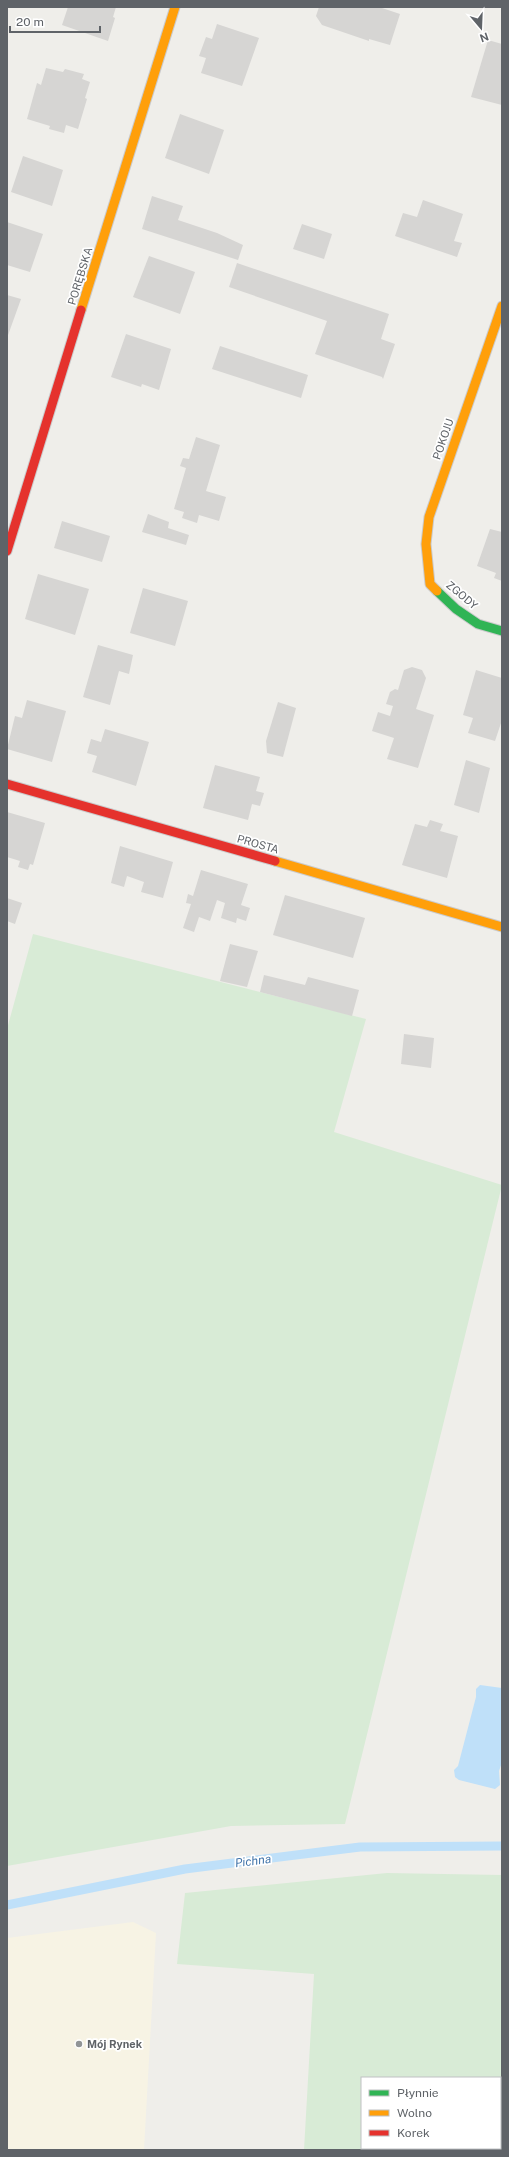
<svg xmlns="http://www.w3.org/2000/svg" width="509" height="2157" viewBox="0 0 509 2157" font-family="'Public Sans',sans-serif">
<rect width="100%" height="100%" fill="#efeeea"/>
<polygon fill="#f7f3e4" points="133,1922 156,1933 144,2150 7,2150 7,1938"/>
<g fill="#d8ebd6" fill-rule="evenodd">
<polygon points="33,934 366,1019 334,1132 502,1185 345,1824 231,1826 7,1866 7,1029"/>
<path d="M 387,1873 L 502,1875 L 502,2150 L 304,2150 L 314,1974 L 177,1964 L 185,1893 ZM 362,2078 L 500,2078 L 500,2148 L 362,2148 Z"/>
</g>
<polygon fill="#bfe0f9" points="480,1685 502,1688 502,1762 499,1771 500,1785 495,1789 459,1780 455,1777 454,1770 458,1766 476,1697 476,1689"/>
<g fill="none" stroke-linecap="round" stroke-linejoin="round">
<polyline stroke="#bfe0f9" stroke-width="9" points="7,1905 185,1869 360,1847 502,1846"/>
</g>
<g fill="#d6d5d3">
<polygon points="68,7 116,7 113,17 115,18 108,41 62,25"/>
<polygon points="319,7 379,7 400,14 390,45 369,39 369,41 322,25 316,16"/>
<polygon points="217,24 259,38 242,86 201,73 206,58 199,56 206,37 212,39"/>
<polygon points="488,40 502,44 502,105 471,97"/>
<polygon points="46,68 63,72 65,69 84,74 82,79 90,82 85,98 87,99 78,129 66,125 64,133 49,129 50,126 27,119 37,83 41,85"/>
<polygon points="180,114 224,130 209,174 165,158"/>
<polygon points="23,156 63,170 52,206 11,192"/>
<polygon points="152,196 183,206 178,220 217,233 243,245 238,260 142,229"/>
<polygon points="423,200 463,214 454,241 462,243 457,257 395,236 403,213 417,217"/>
<polygon points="7,222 43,234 30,272 7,265"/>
<polygon points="302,224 332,234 324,259 293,249"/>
<polygon points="149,256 195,272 180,314 133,297"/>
<polygon points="237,263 389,314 381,339 395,344 383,379 382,377 315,354 327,321 229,287"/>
<polygon points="7,295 21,299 7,338"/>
<polygon points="126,334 171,349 159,390 142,384 141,387 111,377"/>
<polygon points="220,346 308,375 301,398 212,369"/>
<polygon points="196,437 220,445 206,491 226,497 219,521 199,515 197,523 182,518 184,512 174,509 186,468 180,466 183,458 189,459"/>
<polygon points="148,514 169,522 168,528 189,535 186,545 142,532"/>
<polygon points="62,521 110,536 102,562 54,548"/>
<polygon points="490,529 502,532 502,581 494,578 496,573 477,566"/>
<polygon points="38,574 89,589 75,635 25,619"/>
<polygon points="143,588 188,601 175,646 130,633"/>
<polygon points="98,645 133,655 129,674 119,671 110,705 83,697"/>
<polygon points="412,667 422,670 426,678 416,709 434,715 418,768 387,759 394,738 372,731 378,712 390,716 393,706 386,704 390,692 395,689 398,690 404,670"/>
<polygon points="476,670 502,678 502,720 495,741 468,733 473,718 463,715"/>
<polygon points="27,700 66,711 52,762 7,749 15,716 22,718"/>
<polygon points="278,702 296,708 283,757 267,753 266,741"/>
<polygon points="105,729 149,742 136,786 92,772 97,756 87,753 91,739 101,742"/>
<polygon points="466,760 490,768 479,813 454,805"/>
<polygon points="215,765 260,777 256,791 264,793 260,806 252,804 248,820 203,808"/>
<polygon points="7,812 45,823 33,865 30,864 28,870 18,867 20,861 7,857"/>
<polygon points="430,820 443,824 440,831 458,836 447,878 402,865 415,824 427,827"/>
<polygon points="120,846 173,862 163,898 141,892 144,882 127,876 124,887 111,883"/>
<polygon points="201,870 248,884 241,905 250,908 246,921 237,918 236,923 221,918 225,903 217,900 210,921 199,917 194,932 183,928 191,904 186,903 188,894 193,896"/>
<polygon points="285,895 365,918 353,958 273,935"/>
<polygon points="7,898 22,903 15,924 7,921"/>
<polygon points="230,944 258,951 247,987 220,981"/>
<polygon points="264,975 305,985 308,977 359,990 352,1016 260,992"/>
<polygon points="404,1034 434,1038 431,1068 401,1064"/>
</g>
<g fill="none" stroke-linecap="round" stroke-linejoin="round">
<g stroke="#cacacb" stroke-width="11">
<polyline id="fast" points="437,591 456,609 478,624 502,631"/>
</g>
<g stroke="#cacacb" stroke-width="11">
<g id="slow">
<polyline points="81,310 175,7"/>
<polyline points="437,591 430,584 426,544 429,517 502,306"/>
<polyline points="275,861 502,927"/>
</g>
</g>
<g stroke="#cacacb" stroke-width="11">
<g id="jam">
<polyline points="7,551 81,310"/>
<polyline points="7,784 275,861"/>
</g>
</g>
<use href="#fast" stroke="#30b455" stroke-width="9"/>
<use href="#slow" stroke="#ff9f0a" stroke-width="9"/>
<use href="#jam" stroke="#e5322d" stroke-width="9"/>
</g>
<circle fill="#919496" stroke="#fff" stroke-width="1.5" cx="79" cy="2044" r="4"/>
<g text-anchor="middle" stroke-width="3.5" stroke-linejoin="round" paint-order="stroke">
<g font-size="11" fill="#5f6368" stroke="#fff">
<text transform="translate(80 276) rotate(-73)" y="4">PORĘBSKA</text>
<text transform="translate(443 439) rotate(-71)" y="4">POKOJU</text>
<text transform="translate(462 595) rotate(40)" y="4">ZGODY</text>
<text transform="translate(258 844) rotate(16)" y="4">PROSTA</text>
</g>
<g font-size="11" font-weight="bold" fill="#5f6368" stroke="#fff" text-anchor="start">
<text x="87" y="2048">Mój Rynek</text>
</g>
<g font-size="12" font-style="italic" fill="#4174aa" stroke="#fff">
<text transform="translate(253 1861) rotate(-7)" y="4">Pichna</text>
</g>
</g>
<rect width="509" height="2157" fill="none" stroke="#5f6368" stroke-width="16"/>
<rect x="361" y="2077" width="140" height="72" fill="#ffffff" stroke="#bfc1c3"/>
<rect x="369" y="2090" width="20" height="6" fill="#30b455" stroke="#bfc1c3"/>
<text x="397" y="2097" font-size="12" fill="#5f6368">Płynnie</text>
<rect x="369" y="2110" width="20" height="6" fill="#ff9f0a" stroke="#bfc1c3"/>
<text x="397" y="2117" font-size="12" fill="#5f6368">Wolno</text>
<rect x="369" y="2130" width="20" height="6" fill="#e5322d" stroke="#bfc1c3"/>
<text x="397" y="2137" font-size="12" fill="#5f6368">Korek</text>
<g transform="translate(481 28) rotate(161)" stroke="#ffffff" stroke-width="3" paint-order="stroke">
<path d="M0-3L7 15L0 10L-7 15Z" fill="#5f6368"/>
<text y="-6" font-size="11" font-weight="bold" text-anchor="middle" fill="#5f6368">N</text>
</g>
<path d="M10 26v6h90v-6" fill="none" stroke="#5f6368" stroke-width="2"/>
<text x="16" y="26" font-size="12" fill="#5f6368" stroke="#ffffff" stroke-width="3" paint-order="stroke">20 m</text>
</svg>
